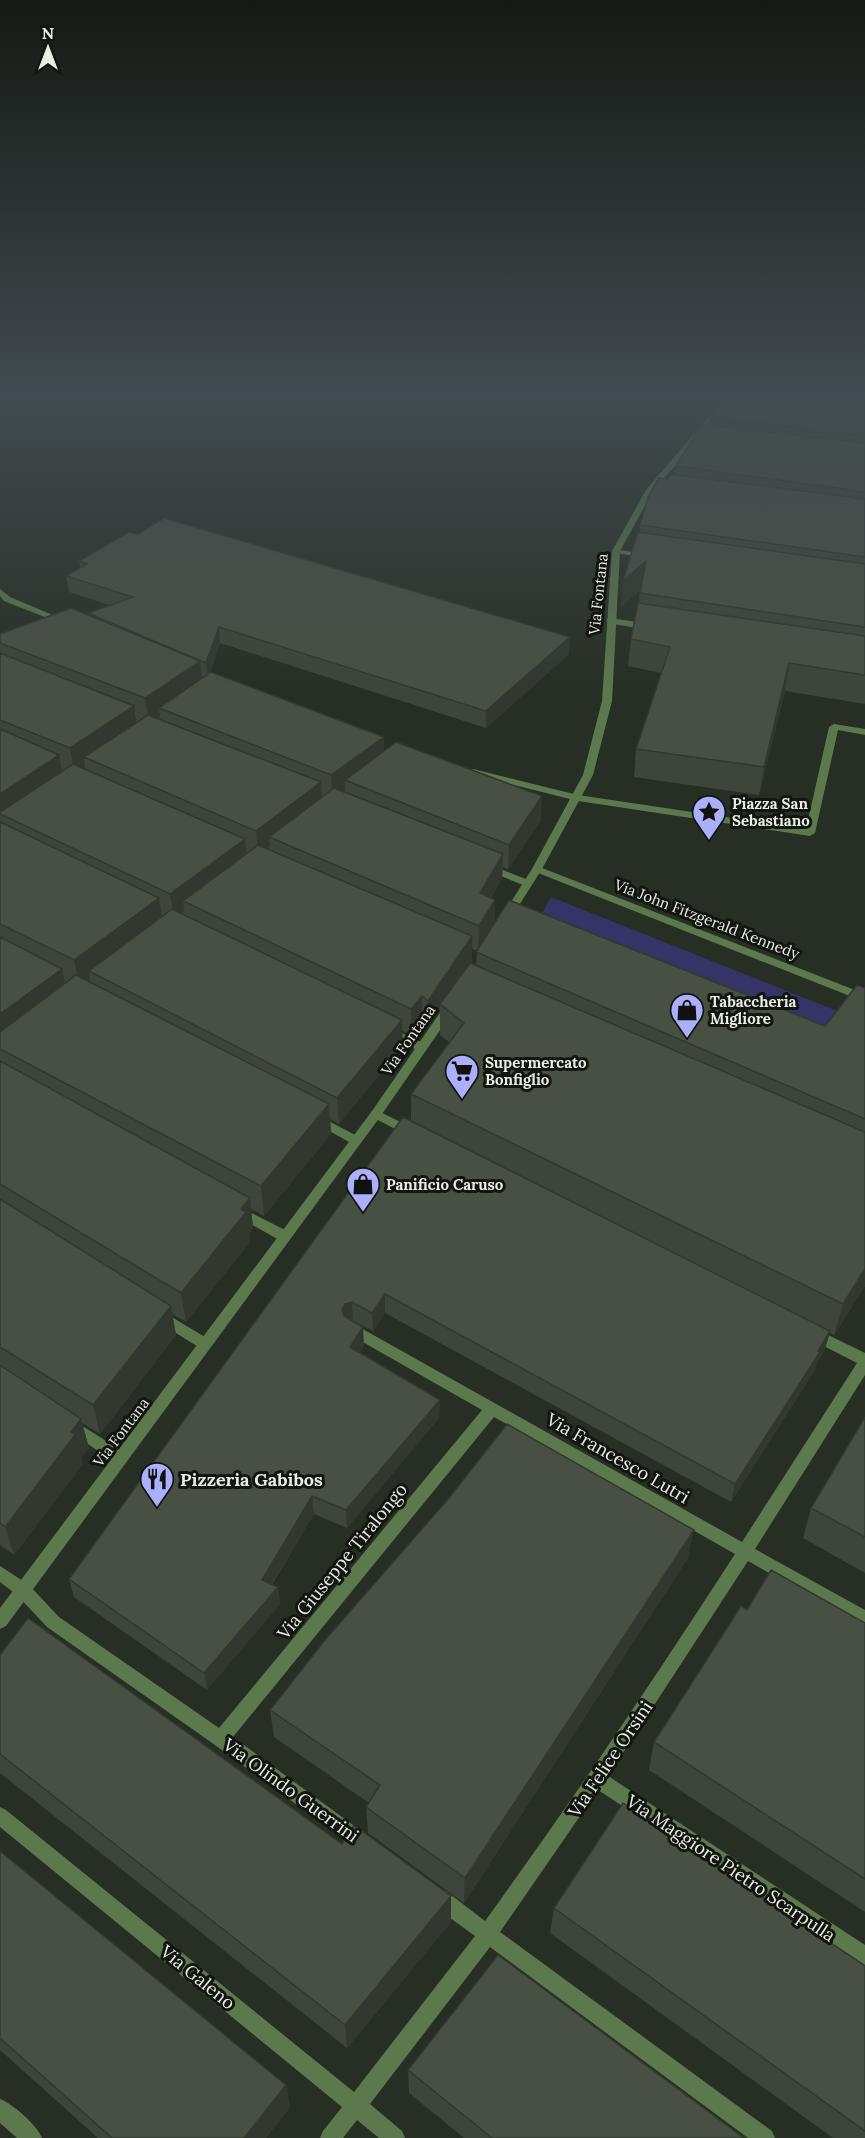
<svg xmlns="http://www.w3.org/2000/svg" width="865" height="2138" font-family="Lora,serif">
  <rect width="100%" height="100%" fill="#272e24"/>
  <path fill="#353466" d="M551,897L850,1016L819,1057L528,938Z"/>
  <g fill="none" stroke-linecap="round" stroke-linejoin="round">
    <path fill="#5c794e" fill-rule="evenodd" d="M613,549L647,554L651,556L647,558L616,553L612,551Z
      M0,589L10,597L67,621L60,623L4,601L0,596Z
      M610,618L650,624L654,627L650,630L607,623V619Z
      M834,724L865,729V735L838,730L815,833L810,836L578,801L470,774L468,772L473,769L578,795L806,829L829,727Z
      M490,865L531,881L532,883L527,886L523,885L486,870L485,868Z
      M537,866L865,994V1002L533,871L532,869Z
      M389,1027L425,1044L427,1047L421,1051L417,1050L385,1034L383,1031L385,1028Z
      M376,1110L415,1129L417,1132L415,1135H407L372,1117L370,1114L372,1111Z
      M317,1115L359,1137L361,1140L359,1143H351L313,1122L311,1119Z
      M240,1207L289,1232L291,1236L289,1240H279L235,1215L233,1212L235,1209Z
      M160,1310L210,1340L212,1344L210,1348L205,1350L200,1348L155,1320L153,1316L155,1312Z
      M352,1323L742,1542L857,1363L810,1339L808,1335L810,1331L815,1329L820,1331L865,1353V1375L755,1549L865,1610V1627L748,1561L608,1776L865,1945V1965L598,1790L500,1932L772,2131L775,2138H748L490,1947L370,2104L402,2131L405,2138H379L357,2120L343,2138H320L323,2131L342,2107L0,1827V1807L6,1810L354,2092L475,1936L432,1905L430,1898L432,1891L439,1889L446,1891L485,1921C572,1801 655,1678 735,1554L494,1417L233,1737L368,1836L371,1842L368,1848L362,1851L356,1848L215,1745L47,1627L17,1595L0,1582V1566L29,1585L59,1617L219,1728L482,1410L347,1333L345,1329L347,1325Z
      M73,1420L125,1453L128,1458L125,1463L120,1464L115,1463L68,1430L66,1426L68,1422Z
      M0,2099C13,2104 37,2125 42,2138H17L0,2123Z"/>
    <path fill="#5c794e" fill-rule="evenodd" d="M729,393H736L652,493L620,551L612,701L593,775L542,869L511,918H503L502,916L532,869L583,775L602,701L612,551L646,490Z
      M450,1003L456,1007L380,1117L6,1626L0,1629V1608L372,1111L446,1004Z"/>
  </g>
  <path fill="#3e453a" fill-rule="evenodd" d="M731,393H865V704L785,691L759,795L634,777L636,749L661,673L628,666L631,639L639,603L640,590L621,607L623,581L640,533V525L668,479L675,474L676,466L708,425L709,417Z
    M79,561L569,654L486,728L220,643L210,673L384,737V751L541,820L508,869L503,867L502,879L491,898L495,900V923L825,1026L865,988V1286L834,1335L830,1333L825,1349L817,1363L815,1370L731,1502L385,1313L373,1331L355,1322L364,1345L360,1352L440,1400L439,1418L347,1528L314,1514L272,1585L278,1587L280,1604L207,1690L74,1597L69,1579L411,1121V1094L449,1042L440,1035V1009L428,1026L422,1021L411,1035L402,1031L403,1045L339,1124L330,1119L331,1134L264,1216L251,1209L253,1228L249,1234L250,1242L186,1322L172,1314L176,1335L100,1434L82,1423L89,1448L81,1458L83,1464L14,1555L0,1545V634L88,615V613L109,605L69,592L66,576L80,568ZM472,949L477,951L476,966L471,963L472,961Z
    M865,1417V1573L803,1538L811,1508Z
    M688,1558L464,1903L368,1833L366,1807L369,1803L274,1737L270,1710Z
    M747,1610L865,1623V1912L649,1770L654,1742Z
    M0,1655L342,1844L451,1922L347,2048L0,1773Z
    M0,1851L286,2085L290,2107L266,2138H98L0,2050Z
    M554,1908L865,1966V2138H833L550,1933Z
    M408,2070L744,2138H464L409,2093Z"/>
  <path fill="#323830" d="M646,561L644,587L621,607L623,581Z
    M219,627L220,643L208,679L206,663Z
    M570,637L569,654L486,728V711Z
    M200,661L203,688L159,708L160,718L149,725L145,698Z
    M789,663L785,691L759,795L764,767Z
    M134,706L138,733L84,757L85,768L75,775L70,748Z
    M384,737V761L345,780V790L333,799L331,775Z
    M59,755L64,783L0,814V794Z
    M321,782L322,807L269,837L270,846L258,855L256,831Z
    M542,796L541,820L508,869L509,845Z
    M245,839L248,864L183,901L184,911L174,919L170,894Z
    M503,854L502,879L479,918L480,893Z
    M159,898L163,927L89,971L90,981L80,989L74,960Z
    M495,900V925L478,951L479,926Z
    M472,936V961L442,1006L440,1004V1009L428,1026V1001Z
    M62,969L68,998L0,1049V1014Z
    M422,996V1021L411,1035V1009Z
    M402,1020L403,1045L339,1124L337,1098Z
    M329,1104L331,1134L264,1216L261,1186Z
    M250,1198L253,1228L249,1234L250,1242L186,1322L181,1293L241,1209Z
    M865,1269V1286L834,1335L843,1304Z
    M385,1294V1313L373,1331L372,1313Z
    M352,1302L353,1321L346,1323L342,1310L345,1304Z
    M171,1306L176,1335L100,1434L93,1405Z
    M363,1327L364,1345L351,1365L350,1347Z
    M830,1331L825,1349L817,1363L815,1370L731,1502L735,1484Z
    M440,1400L439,1418L347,1528L346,1510Z
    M81,1419L89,1448L81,1458L83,1464L14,1555L5,1527L71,1432Z
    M312,1496L314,1514L264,1597L262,1580Z
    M694,1530L688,1558L464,1903L465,1878Z
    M278,1587L280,1604L207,1690L204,1673Z
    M451,1896V1922L347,2048L345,2025Z
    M286,2085L290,2107L266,2138H244Z"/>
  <path fill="#485044" stroke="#323830" stroke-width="1.5" d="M731,393H811L865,400V436L709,417Z
    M702,424L865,443V492L676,466Z
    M671,474L865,499V557L640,525L648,497L659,478L668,479Z
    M164,518L570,637L486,711L219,627L206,663L88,613L133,597L66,576L87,564L79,561L129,532L138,534Z
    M638,532L865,564V627L640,593L646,561L623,581Z
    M638,603L865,636V675L789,663L764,767L636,749L670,647L631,639Z
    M71,608L200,661L145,698L0,643V634Z
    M0,653L134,706L70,748L0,720Z
    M211,672L384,737L331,775L159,708Z
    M148,715L321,782L256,831L84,757Z
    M0,729L59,755L0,794Z
    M396,742L542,796L509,845L345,780Z
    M73,764L245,839L170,894L0,814V812Z
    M334,788L503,854L480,893L495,900L479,926L269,837Z
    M0,822L159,898L74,960L0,924Z
    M258,845L472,936L428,1001L422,996L411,1009L183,901Z
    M509,900L825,1026L857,985L865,988V1119L476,952Z
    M172,909L402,1020L337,1098L89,971Z
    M0,937L62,969L0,1014Z
    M470,963L865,1132V1269L843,1304L411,1094L464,1023L440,1004Z
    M76,975L329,1104L261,1186L0,1049V1032Z
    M0,1061L250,1198L241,1209L246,1212L181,1293L0,1184Z
    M403,1117L830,1331L818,1351L820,1352L735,1484L385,1294L372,1313L352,1302L345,1304L342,1310L344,1316L363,1327L350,1347L440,1400L346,1510L312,1496L262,1580L278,1587L204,1673L69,1579Z
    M0,1199L171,1306L93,1405L0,1347Z
    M0,1365L81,1419L71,1432L75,1435L5,1527L0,1523Z
    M865,1417V1537L811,1508Z
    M507,1424L694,1530L465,1878L366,1807L380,1785L270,1710L325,1640L449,1498Z
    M771,1570L865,1623V1879L654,1742L741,1606L747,1610Z
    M28,1618L342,1844L354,1825L451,1896L345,2025L0,1754V1655Z
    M623,1803L865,1966V2131L554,1908Z
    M0,1851L286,2085L244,2138H112L0,2038Z
    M498,1955L744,2138H492L408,2070Z"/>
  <linearGradient id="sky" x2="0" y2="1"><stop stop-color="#151914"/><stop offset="0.57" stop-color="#414c50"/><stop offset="1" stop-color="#414c50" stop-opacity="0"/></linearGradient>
  <rect width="865" height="693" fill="url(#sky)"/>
  <defs>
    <g id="sight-pin" transform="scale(1.725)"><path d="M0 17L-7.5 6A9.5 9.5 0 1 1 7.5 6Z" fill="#acaffb" stroke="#121510"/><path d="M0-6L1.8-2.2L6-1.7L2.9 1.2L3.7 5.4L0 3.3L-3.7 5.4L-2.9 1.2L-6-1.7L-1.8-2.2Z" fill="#111"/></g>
    <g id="shop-pin" transform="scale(1.725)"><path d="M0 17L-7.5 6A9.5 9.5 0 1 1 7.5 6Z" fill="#acaffb" stroke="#121510"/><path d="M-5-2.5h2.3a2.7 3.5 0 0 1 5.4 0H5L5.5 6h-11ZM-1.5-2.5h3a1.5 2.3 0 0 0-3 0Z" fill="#111"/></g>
    <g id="supermarket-pin" transform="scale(1.725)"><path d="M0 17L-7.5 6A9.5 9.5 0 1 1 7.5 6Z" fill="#acaffb" stroke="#121510"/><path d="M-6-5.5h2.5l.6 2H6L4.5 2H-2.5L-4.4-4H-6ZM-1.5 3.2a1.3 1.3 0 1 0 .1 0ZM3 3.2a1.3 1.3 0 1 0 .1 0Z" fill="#111"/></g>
    <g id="restaurant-pin" transform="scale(1.725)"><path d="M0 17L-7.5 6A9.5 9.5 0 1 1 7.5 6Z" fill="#acaffb" stroke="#121510"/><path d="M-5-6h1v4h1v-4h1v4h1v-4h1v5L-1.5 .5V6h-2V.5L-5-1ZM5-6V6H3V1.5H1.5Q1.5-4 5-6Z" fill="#111"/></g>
  </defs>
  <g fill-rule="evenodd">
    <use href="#sight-pin" x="709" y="812"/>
    <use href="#shop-pin" x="687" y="1010"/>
    <use href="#supermarket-pin" x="462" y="1071"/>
    <use href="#shop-pin" x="363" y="1184"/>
    <use href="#restaurant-pin" x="157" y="1479"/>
  </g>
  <g text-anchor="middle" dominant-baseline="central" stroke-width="6" stroke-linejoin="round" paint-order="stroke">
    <g font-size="15" fill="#e8ede5" stroke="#121510">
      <text transform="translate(598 594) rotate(-84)">Via Fontana</text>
      <text transform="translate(707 919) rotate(21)">Via John Fitzgerald Kennedy</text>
      <text transform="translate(408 1040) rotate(-55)">Via Fontana</text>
      <text transform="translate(121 1432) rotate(-53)">Via Fontana</text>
    </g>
    <g font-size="15" font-weight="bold" fill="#e8ede5" stroke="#121510" text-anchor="start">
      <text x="732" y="803">Piazza San<tspan x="732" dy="17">Sebastiano</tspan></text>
      <text x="710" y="1001">Tabaccheria<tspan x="710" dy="17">Migliore</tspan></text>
      <text x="485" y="1062">Supermercato<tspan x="485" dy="17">Bonfiglio</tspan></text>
      <text x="386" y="1184">Panificio Caruso</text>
    </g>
    <g font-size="18" fill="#e8ede5" stroke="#121510">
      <text transform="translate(618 1458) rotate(30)">Via Francesco Lutri</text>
      <text transform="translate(342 1561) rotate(-51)">Via Giuseppe Tiralongo</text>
      <text transform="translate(610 1759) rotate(-56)">Via Felice Orsini</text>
      <text transform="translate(291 1790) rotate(36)">Via Olindo Guerrini</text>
      <text transform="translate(731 1868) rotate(34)">Via Maggiore Pietro Scarpulla</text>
      <text transform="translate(198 1977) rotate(39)">Via Galeno</text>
    </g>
    <g font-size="18" font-weight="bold" fill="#e8ede5" stroke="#121510" text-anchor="start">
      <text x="180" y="1479">Pizzeria Gabibos</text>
    </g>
  </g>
  <g transform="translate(48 48)" stroke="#121510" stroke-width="4.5" paint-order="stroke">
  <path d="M0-4.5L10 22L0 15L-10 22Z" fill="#e8ede5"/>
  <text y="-9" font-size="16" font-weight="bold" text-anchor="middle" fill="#e8ede5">N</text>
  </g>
</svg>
